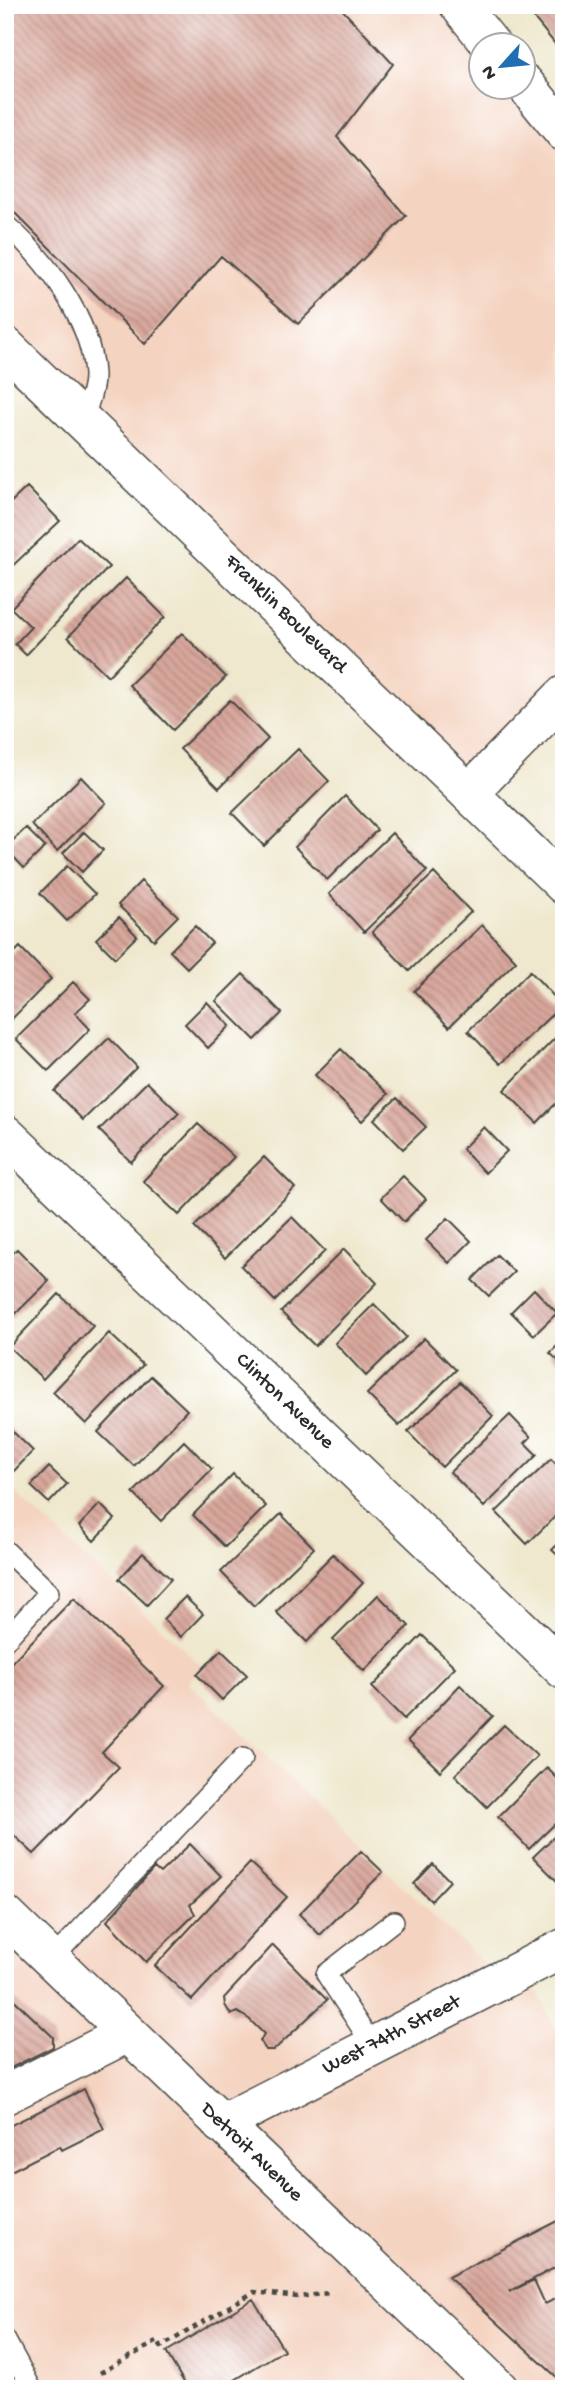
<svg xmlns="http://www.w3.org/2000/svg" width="569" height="2394" font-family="'Gochi Hand',sans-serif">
  <defs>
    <pattern id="building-back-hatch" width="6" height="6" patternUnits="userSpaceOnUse" patternTransform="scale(1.75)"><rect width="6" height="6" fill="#d9a79c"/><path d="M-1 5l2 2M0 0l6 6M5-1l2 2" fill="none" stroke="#b0887f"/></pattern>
  </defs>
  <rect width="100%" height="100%" fill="#fff"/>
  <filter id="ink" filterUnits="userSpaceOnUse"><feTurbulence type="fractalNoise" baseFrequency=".0143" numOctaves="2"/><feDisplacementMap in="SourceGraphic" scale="14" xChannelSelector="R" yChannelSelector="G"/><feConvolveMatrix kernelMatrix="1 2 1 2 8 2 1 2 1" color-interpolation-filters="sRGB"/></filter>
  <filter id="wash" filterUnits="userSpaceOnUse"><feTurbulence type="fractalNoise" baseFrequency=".00686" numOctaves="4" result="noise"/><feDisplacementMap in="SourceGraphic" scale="28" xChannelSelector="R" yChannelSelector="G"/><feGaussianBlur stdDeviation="1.57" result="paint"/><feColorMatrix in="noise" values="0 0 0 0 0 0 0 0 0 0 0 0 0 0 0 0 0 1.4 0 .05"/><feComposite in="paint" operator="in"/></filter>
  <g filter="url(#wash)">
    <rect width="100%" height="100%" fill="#efe8ce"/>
    <path fill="#f4d3c0" d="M5,5H459L482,46V88H524L564,132V695L469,793L5,346Z
      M5,1483L203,1667L188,1682L501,1980L526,1968L564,2044V2389H6Z"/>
    <g id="blocks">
      <path fill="url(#building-back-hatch)" d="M5,5H338L393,64L337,137L406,216L298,324L221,256L145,344L5,203Z
        M548,5H564V47L560,50L533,17Z
        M27,487L60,521L5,573V508Z
        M78,538L109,567L26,655L15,644L31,627L11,608Z
        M126,578L165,617L108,676L68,637Z
        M182,633L226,677L173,730L129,685Z
        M230,700L268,739L219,788L180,749Z
        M298,749L329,781L264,846L232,813Z
        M81,777L106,803L57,851L32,825Z
        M345,796L377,830L327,880L295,847Z
        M26,828L45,847L24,868L5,848Z
        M84,832L103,850L82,872L63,853Z
        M392,833L427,871L364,932L329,894Z
        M67,866L95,894L67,921L40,893Z
        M434,873L471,912L409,971L372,932Z
        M141,881L178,916L154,940L118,905Z
        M119,917L137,936L115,958L96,939Z
        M482,925L516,961L449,1027L414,991Z
        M195,926L212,943L187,968L170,951Z
        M20,947L51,979L5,1026V962Z
        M530,971L562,1005L500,1064L468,1031Z
        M243,974L282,1013L255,1040L216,1001Z
        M73,982L90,999L75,1013L90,1029L48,1071L16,1039Z
        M207,1002L230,1026L208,1048L185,1024Z
        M564,1029V1095L537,1123L504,1090Z
        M109,1038L137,1067L83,1120L54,1091Z
        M341,1049L388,1094L362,1121L315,1075Z
        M147,1082L179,1113L131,1162L99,1130Z
        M397,1098L426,1127L403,1149L374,1119Z
        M198,1124L234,1157L179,1215L143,1181Z
        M484,1127L507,1151L485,1173L462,1149Z
        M264,1157L295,1188L225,1258L194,1227Z
        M403,1176L426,1199L404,1222L381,1198Z
        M292,1217L325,1251L275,1301L241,1266Z
        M448,1218L471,1241L449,1263L426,1240Z
        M17,1249L49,1281L5,1324V1260Z
        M344,1249L377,1283L315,1346L281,1312Z
        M497,1255L514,1272L489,1296L472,1280Z
        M534,1289L557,1313L534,1335L511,1312Z
        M59,1294L93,1326L43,1379L9,1347Z
        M374,1304L406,1337L366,1376L335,1343Z
        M109,1333L143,1365L86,1424L53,1392Z
        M424,1338L456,1370L399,1426L367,1394Z
        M564,1339V1366L550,1353Z
        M151,1376L187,1410L134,1466L98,1432Z
        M460,1382L493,1416L442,1467L408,1432Z
        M510,1415L531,1437L525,1443L537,1455L484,1507L450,1472Z
        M7,1426L33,1451L11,1474L5,1468Z
        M184,1441L212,1469L161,1521L133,1493Z
        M551,1459L564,1472V1508L527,1544L496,1512Z
        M49,1467L67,1484L49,1503L31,1486Z
        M233,1474L266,1506L225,1547L193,1515Z
        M100,1504L115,1519L94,1541L79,1526Z
        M281,1514L314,1548L254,1606L221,1572Z
        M564,1538V1561L552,1550Z
        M143,1553L171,1579L147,1605L119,1579Z
        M333,1554L363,1583L307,1642L276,1612Z
        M378,1595L409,1626L364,1671L333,1640Z
        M185,1597L203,1614L181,1637L163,1619Z
        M74,1598L164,1686L102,1752L119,1767L34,1854L5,1827V1669Z
        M422,1635L455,1667L404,1719L372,1687Z
        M221,1650L247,1675L222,1700L197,1675Z
        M460,1685L493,1716L440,1771L408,1740Z
        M504,1725L537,1756L487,1807L455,1775Z
        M547,1768L564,1785V1815L529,1849L498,1817Z
        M564,1827V1888L533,1857Z
        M190,1844L221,1876L190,1905L195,1914L146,1962L107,1921L154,1868L160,1873Z
        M361,1851L383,1872L320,1935L299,1914Z
        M250,1863L287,1897L192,2000L155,1966Z
        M433,1864L450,1881L431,1901L414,1884Z
        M273,1945L327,2000L274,2050H266L260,2041L264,2034L249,2019L237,2012L231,2015L225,2005L224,1998Z
        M5,1991L53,2037V2047L5,2071Z
        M84,2089L104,2129L62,2150L60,2146L5,2174V2128Z
        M564,2218V2263L509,2292L534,2280L545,2304L564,2295V2378L560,2380L448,2277Z
        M253,2299L284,2350L220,2389H188L166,2352Z"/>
    </g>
  </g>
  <g filter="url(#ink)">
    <use href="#blocks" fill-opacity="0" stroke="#484743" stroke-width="2"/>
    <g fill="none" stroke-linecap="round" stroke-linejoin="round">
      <g stroke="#484743" stroke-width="22">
        <path id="lane" d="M5,224C46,259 91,319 94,374C95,389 87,407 83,421
          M5,1550L49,1592L5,1641
          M51,1960L243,1758
          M373,2046L326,1974L394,1921
          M5,2339L32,2389"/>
      </g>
      <g stroke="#484743" stroke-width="41">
        <path id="street" d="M459,5L492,46
          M524,83L564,132
          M469,793L564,695
          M5,1134L564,1670
          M5,2095L126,2034
          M221,2124L564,1948"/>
      </g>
      <g stroke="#484743" stroke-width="41">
        <path id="secondary" d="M5,346L564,885"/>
      </g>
      <g stroke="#484743" stroke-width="41">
        <path id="primary" d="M5,1915L499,2389"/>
      </g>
      <path stroke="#484743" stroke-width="4.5" stroke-dasharray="5 5" stroke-linecap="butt" d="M100,2373L158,2341L161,2347L254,2292L298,2297L329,2293"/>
      <use href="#lane" stroke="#fff" stroke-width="19"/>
      <use href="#street" stroke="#fff" stroke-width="38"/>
      <use href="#secondary" stroke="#fff" stroke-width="38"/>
      <use href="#primary" stroke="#fff" stroke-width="38"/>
    </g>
  </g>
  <g text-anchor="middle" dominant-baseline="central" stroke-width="7" stroke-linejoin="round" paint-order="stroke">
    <g font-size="21" fill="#2b2b2b" stroke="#fff">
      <text transform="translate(285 615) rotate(44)">Franklin Boulevard</text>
      <text transform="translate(284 1402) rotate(44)">Clinton Avenue</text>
      <text transform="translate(392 2036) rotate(-27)">West 74th Street</text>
      <text transform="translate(251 2153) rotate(44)">Detroit Avenue</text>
    </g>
  </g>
  <rect width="569" height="2394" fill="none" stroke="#fff" stroke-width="28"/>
  <g transform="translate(502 66) rotate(243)"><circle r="33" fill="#ffffff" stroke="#aaaaaa" stroke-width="2"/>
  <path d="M0-5L12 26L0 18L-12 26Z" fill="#1f6fb2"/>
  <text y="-10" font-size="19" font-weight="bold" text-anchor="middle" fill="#2b2b2b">N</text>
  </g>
</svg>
